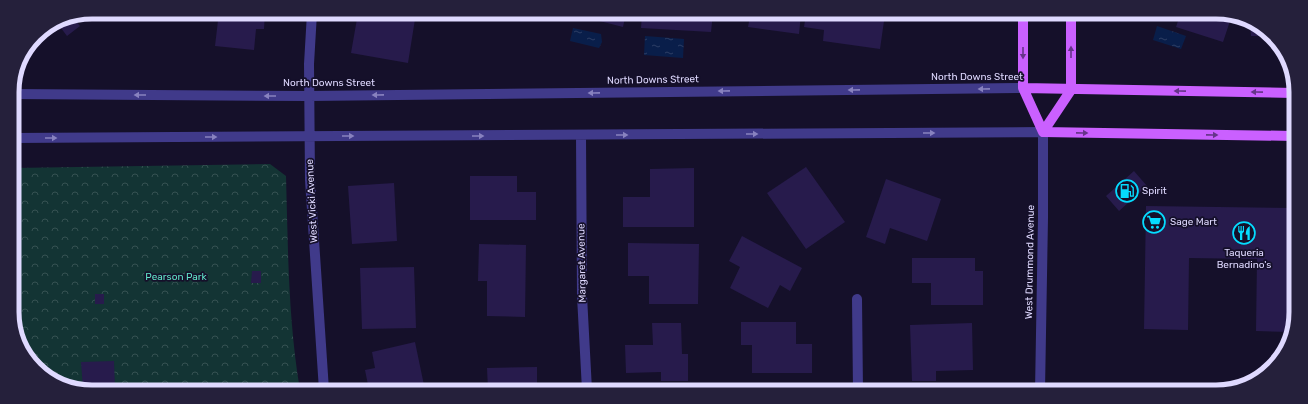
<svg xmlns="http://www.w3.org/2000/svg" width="1308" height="404" font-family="Rubik,sans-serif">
  <defs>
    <pattern id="park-crowns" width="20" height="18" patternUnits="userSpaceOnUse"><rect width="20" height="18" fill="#133434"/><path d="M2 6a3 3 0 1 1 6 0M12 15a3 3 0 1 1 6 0" fill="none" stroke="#355152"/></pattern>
    <pattern id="water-ripples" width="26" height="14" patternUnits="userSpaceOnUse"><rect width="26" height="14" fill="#091e4a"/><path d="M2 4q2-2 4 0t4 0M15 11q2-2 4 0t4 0" fill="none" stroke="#2c3e65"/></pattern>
  </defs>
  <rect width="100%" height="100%" fill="#15102a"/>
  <path fill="url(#park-crowns)" d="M270,164L286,176C288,247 288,319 300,390L72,389L32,365L14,327L13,168Z"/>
  <path fill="url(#water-ripples)" d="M1157,26L1186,36L1181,49L1153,40Z
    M573,28L601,34L602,42L599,48L570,41Z
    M645,36L684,39L683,58L644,55Z"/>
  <path fill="#271b4c" d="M219,12H265L264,29H256L254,50L215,46Z
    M358,13H416L408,63L351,53Z
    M568,13H626L623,27Z
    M642,13H713L711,32L641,28Z
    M736,14H801L799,34L748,27L750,16Z
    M806,14H885L880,49L823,41L824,30L804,27Z
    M1180,15H1232L1223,42L1176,27Z
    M72,16L80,26L67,36L58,24L33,43L31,42L36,35L62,18Z
    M1250,23L1273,36H1251Z
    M806,167L845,222L806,249L767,193Z
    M694,168V227H623V197H650V169Z
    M1134,171L1147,186L1119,211L1106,196Z
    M470,176H517V192H536V220H470Z
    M886,179L941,199L927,241L890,228L885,244L866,237Z
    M394,183L397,241L352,244L348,186Z
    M1146,206L1294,208L1293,332L1256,331L1257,259L1189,258L1188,330L1144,329Z
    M742,236L802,268L790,291L780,285L768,308L730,288L740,267L729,261Z
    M628,243L699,244L698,304H649V276H628Z
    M479,244L526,245L525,317L487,316V281H478Z
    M912,258H975V271H983V305H931V283H912Z
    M414,267L416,328L362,329L360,268Z
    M252,271H261V283H251Z
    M95,294H104V304H95Z
    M741,322H796V344H812V373H752V345H741Z
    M652,323H681L682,354H688V381H661V372L626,373L625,345H653Z
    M972,323L973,370L936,371V381H912L910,325Z
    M415,342L425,390H369L365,370L375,368L372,352Z
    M114,361L115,389H83L81,362Z
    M537,367V390H488L487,368Z"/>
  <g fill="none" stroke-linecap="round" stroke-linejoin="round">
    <path stroke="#403a8a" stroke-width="10" d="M312,13L309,64L310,180L324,390
      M12,94L309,96L1023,88
      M581,136L582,296L587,390
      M12,138L1043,132V218L1040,391
      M857,299L858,391"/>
    <path stroke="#ca60ff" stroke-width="10" d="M1023,14V88L1043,132
      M1023,88L1294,93
      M1043,132L1294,136
      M1043,132L1071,90V14"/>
  </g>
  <defs><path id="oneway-solid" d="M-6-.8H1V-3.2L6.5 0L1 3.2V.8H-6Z"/></defs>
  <g fill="#66348a">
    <use href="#oneway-solid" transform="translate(1071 52) rotate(-90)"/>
    <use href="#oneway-solid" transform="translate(1023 53) rotate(90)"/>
    <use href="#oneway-solid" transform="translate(1180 91) rotate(-179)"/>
    <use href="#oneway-solid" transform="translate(1257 92) rotate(-179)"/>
    <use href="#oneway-solid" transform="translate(1082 133) rotate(1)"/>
    <use href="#oneway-solid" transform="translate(1212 135) rotate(1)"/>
  </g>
  <g fill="#8882bf">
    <use href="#oneway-solid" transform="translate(984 89) rotate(179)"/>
    <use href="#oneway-solid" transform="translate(854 90) rotate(179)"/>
    <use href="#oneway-solid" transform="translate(724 91) rotate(179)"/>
    <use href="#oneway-solid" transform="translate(594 93) rotate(179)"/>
    <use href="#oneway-solid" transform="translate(140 95) rotate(-180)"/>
    <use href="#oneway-solid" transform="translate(378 95) rotate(179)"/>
    <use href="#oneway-solid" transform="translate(270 96) rotate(-180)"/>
    <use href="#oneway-solid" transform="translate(929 133)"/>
    <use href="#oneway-solid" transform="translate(752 134)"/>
    <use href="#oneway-solid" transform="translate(622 135)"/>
    <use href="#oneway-solid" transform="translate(348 136)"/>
    <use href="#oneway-solid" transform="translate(478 136)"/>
    <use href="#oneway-solid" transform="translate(211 137)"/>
    <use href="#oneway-solid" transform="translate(51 138)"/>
  </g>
  <defs>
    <g id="fuel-ring" transform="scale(1.15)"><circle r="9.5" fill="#15102a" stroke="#05dcff" stroke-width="1.5"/><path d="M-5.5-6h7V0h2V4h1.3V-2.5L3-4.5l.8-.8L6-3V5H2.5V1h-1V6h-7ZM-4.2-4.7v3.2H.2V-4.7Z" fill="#05dcff"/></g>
    <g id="supermarket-ring" transform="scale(1.15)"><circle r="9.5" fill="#15102a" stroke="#05dcff" stroke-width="1.5"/><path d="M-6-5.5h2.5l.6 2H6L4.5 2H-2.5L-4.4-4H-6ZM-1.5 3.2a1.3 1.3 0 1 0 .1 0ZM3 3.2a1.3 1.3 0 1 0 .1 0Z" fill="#05dcff"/></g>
    <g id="restaurant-ring" transform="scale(1.15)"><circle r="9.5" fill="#15102a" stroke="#05dcff" stroke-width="1.5"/><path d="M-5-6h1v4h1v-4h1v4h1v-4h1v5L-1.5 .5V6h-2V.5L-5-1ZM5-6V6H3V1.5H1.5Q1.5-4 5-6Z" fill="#05dcff"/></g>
  </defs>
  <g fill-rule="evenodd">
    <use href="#fuel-ring" x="1127" y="191"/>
    <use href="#supermarket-ring" x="1154" y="222"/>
    <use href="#restaurant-ring" x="1244" y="233"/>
  </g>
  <g text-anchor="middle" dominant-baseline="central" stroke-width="3.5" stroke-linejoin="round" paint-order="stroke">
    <g font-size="10" fill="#dfd9ff" stroke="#15102a">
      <text x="977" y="77">North Downs Street</text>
      <text transform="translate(653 80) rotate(-1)">North Downs Street</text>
      <text x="329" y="83">North Downs Street</text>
      <text transform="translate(312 201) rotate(-93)">West Vicki Avenue</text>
      <text transform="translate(1030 262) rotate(-89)">West Drummond Avenue</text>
      <text transform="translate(582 263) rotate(-91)">Margaret Avenue</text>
    </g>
    <g font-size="10" fill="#dfd9ff" stroke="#15102a" text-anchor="start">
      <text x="1142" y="191">Spirit</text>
      <text x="1170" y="222">Sage Mart</text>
      <text x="1244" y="253" text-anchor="middle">Taqueria<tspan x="1244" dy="12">Bernadino's</tspan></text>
    </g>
    <g font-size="10" fill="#61e3c8" stroke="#15102a">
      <text x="176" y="277">Pearson Park</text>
    </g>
  </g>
  <path d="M0 0H1308V404H0ZM92 19H1216A73 73 0 0 1 1289 92V312A73 73 0 0 1 1216 385H92A73 73 0 0 1 19 312V92A73 73 0 0 1 92 19Z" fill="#25203b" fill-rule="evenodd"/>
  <path fill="none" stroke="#dfd9ff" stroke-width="5" d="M92 19H1216A73 73 0 0 1 1289 92V312A73 73 0 0 1 1216 385H92A73 73 0 0 1 19 312V92A73 73 0 0 1 92 19Z"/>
</svg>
